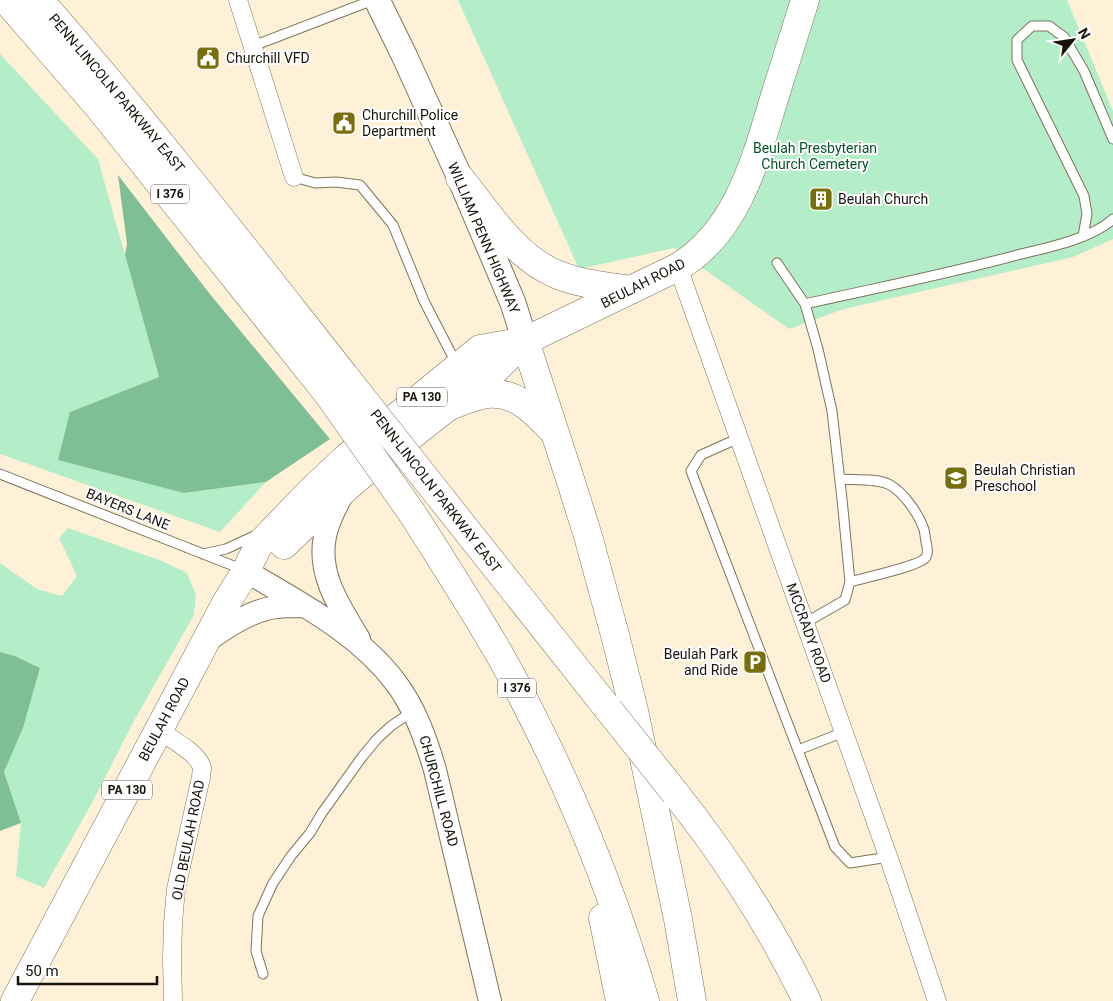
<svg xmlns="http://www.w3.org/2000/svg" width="1113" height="1001" font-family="Roboto,sans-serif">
  <rect width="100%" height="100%" fill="#fef1d8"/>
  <path fill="#b4eec8" d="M458,0H1067L1113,111V239L1073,257L844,309L789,329L674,248L579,269Z
    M0,54L98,159L159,377L70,412L184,493L266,482L220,532L0,454Z
    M68,528L162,561L187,573L196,595L194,615L134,721L92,803L44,888L16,876L21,823L4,772L23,728L40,668L15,656L0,652V563L37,589L62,596L77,576L59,538Z"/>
  <path fill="#7fbf96" d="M118,175L209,293L330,439L266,482L184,493L58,460L70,412L159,377L125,255L127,244Z
    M0,652L15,656L40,668L23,728L4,772L21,823L0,831Z"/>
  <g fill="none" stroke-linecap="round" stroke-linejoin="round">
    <g stroke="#7e735c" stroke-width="11">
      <path id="service" d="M253,46L373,0
        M294,177L315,183L336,182L360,185L393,225L424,301L457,365
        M1083,236L1087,214L1084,196L1017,60V40L1032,26H1049L1064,37L1084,71L1113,139
        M777,263L805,304L818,349L832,411L842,499L850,582L845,600L805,623
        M805,304C876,288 947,274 1017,255C1046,248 1091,239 1113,219
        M739,438L701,455L691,471L835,847L850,863L889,857
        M0,474L244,570
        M840,479C854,480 878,478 890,485C903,492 918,513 923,527C925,531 925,537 926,542C927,547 929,552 926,557C921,566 863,578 850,582
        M203,554L226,549L254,536
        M798,750L844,732
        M263,974L256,951L258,916L273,883L291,856L310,833L322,813L362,757L377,739L391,726L413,711"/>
    </g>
    <g stroke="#7e735c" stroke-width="19">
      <path id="minor" d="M238,0L294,177
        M678,267L894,873L937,1001
        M158,730C171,739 199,753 202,768C202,771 201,774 201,777L176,889L173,923L172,960L173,1001"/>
    </g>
    <g stroke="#7e735c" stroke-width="24">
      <path id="tertiary" d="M343,493C336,507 328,520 325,536C317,575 340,607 359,639
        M246,571C299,603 358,632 396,683C415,708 426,739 435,770L490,1001
        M205,642C227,627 249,611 276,607C285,606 294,606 303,606"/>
    </g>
    <g stroke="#7e735c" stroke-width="27">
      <path id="secondary" d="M377,0L404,55L460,178L513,303L525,341"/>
    </g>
    <g stroke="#7e735c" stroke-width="29">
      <path id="primary" d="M460,178C487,212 515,257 556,274C579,284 606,286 631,290
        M284,545L315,515L361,475L496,369L525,341
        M15,1001L226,603L246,571L258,546L310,492L346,458L480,349L525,341L678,267C736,233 755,162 773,102C784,68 794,34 805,0"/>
    </g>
    <g stroke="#7e735c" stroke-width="29">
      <path id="motorway" d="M6,0L97,105L328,394
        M39,0C147,122 246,251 347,379
        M525,341L572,485L588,536L615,635L633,706L678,919L692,1001
        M447,407C460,402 474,396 487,394C516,391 535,412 552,430
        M437,493L609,710
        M412,513C442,560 472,607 500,655C561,765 610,881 645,1001
        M675,793C726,857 771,927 807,1001
        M603,918L620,1001"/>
    </g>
    <use href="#service" stroke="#fff" stroke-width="9"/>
    <use href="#minor" stroke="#fff" stroke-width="18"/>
    <use href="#tertiary" stroke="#fff" stroke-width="22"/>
    <use href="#secondary" stroke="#fff" stroke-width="25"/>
    <use href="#primary" stroke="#fff" stroke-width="28"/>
    <use href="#motorway" stroke="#fff" stroke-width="28"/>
    <g stroke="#7e735c" stroke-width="29" stroke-linecap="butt">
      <path id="motorway-bridge" d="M347,379L437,493
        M328,394L412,513
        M609,710L675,793"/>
    </g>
    <use href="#motorway-bridge" stroke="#fff" stroke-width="28"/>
  </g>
  <defs>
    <g id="civic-square" transform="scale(1.25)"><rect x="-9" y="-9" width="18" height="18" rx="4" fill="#776f0d" stroke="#fff"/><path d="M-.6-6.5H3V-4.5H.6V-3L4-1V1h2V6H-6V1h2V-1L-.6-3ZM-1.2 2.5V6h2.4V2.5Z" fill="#fff"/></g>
    <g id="building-square" transform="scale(1.25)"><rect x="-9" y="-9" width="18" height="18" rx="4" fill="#776f0d" stroke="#fff"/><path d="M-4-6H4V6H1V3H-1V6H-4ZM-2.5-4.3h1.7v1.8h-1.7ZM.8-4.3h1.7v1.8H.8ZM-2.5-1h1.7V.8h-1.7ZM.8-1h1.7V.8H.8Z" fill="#fff"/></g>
    <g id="school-square" transform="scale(1.25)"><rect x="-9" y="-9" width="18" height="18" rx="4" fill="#776f0d" stroke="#fff"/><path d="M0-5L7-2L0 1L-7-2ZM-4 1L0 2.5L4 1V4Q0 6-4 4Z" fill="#fff"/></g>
    <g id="parking-square" transform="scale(1.25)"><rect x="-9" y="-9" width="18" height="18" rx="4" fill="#776f0d" stroke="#fff"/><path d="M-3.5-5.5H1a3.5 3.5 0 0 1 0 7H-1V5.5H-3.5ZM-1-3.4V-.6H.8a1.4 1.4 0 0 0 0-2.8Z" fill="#fff"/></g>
  </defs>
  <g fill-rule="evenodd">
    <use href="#civic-square" x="208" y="58"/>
    <use href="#civic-square" x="344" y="123"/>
    <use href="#building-square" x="821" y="199"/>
    <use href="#school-square" x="956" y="478"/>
    <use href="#parking-square" x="755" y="662"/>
  </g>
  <g text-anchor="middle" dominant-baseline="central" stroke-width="4" stroke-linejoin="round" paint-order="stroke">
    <g fill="#fff" stroke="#5d5a54" stroke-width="1">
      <rect x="151" y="184.5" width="38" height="19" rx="4"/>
      <rect x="397" y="387.5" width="50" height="19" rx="4"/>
      <rect x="498" y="678.5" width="38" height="19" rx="4"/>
      <rect x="102" y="780.5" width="50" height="19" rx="4"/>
    </g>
    <g font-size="12" font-weight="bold" fill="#18140b">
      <text x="170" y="194">I 376</text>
      <text x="422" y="397">PA 130</text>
      <text x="517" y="688">I 376</text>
      <text x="127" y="790">PA 130</text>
    </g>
    <g font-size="14" fill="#18140b" stroke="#fff" text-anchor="start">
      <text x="226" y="58">Churchill VFD</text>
      <text x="362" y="115">Churchill Police<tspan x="362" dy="16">Department</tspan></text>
      <text x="838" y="199">Beulah Church</text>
      <text x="974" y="470">Beulah Christian<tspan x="974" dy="16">Preschool</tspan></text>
      <text x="738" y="654" text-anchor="end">Beulah Park<tspan x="738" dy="16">and Ride</tspan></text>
    </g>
    <g font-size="14" fill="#18140b" stroke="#fff">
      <text transform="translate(117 93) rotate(50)">PENN-LINCOLN PARKWAY EAST</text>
      <text transform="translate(484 238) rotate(67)">WILLIAM PENN HIGHWAY</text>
      <text transform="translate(643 283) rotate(-27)">BEULAH ROAD</text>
      <text transform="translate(436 491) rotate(52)">PENN-LINCOLN PARKWAY EAST</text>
      <text transform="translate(128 509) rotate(22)">BAYERS LANE</text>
      <text transform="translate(809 633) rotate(70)">MCCRADY ROAD</text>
      <text transform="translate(164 719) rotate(-62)">BEULAH ROAD</text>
      <text transform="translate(439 791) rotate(75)">CHURCHILL ROAD</text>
      <text transform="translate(188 840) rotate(-79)">OLD BEULAH ROAD</text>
    </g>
    <g font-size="14" fill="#03542f" stroke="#fff">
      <text x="815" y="148">Beulah Presbyterian<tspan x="815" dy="16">Church Cemetery</tspan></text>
    </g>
  </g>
  <g transform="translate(1073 40) rotate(60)" stroke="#ffffff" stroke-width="4" paint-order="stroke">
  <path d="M0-4L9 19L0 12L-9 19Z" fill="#18140b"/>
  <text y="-8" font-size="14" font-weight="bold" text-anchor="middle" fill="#18140b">N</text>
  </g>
  <path d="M18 976v8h139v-8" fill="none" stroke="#18140b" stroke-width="2.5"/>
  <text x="25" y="976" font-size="15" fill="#18140b" stroke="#ffffff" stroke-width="4" paint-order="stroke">50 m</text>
</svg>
